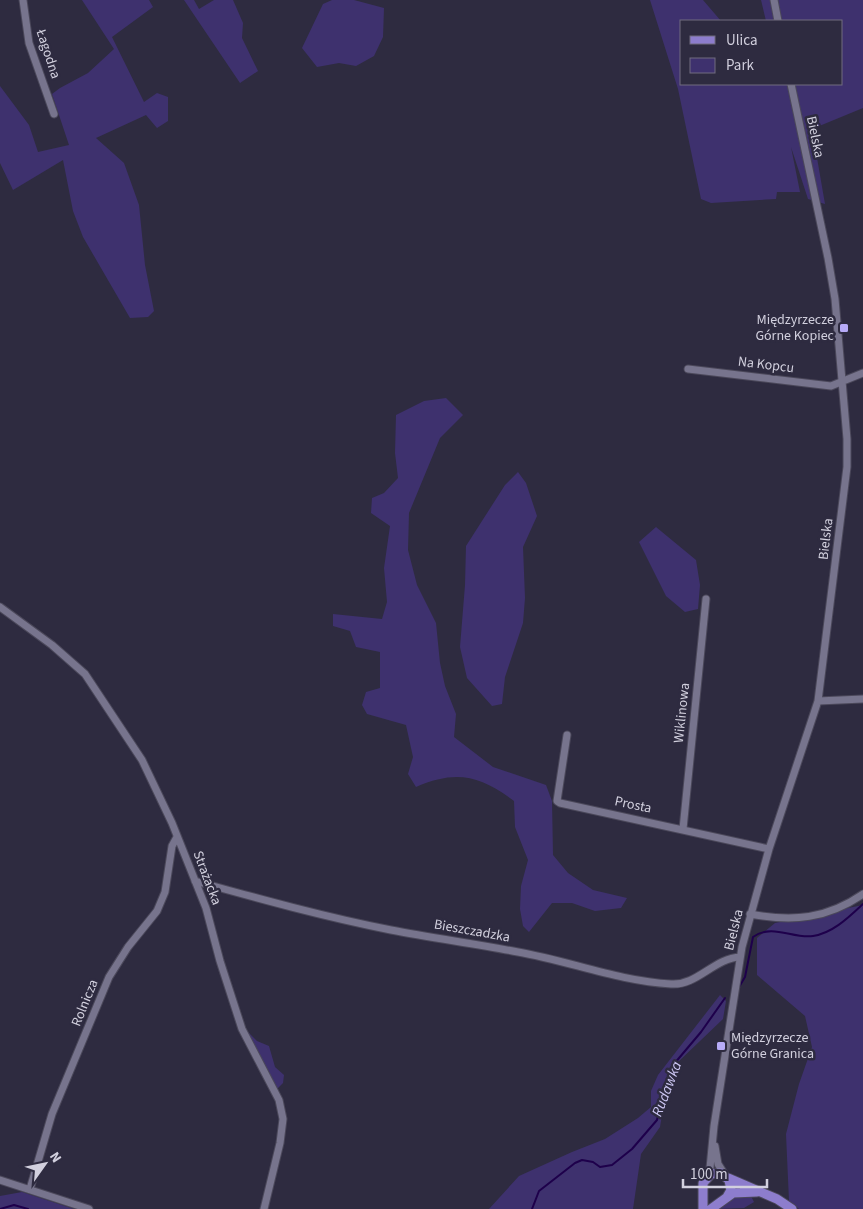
<svg xmlns="http://www.w3.org/2000/svg" width="863" height="1209" font-family="'Source Sans 3',sans-serif">
  <rect width="100%" height="100%" fill="#2e2b40"/>
  <path fill="#3e316e" d="M82,0H149L153,7L112,37L144,102L157,93L168,97V121L157,128L146,115L96,138L124,163L139,205L145,265L154,311L148,317L130,318L83,237L73,211L63,160L13,190L0,163V86L29,125L38,152L69,145L52,94L60,88L88,73L114,49Z
    M184,0H194L199,9L214,0H233L243,23L242,38L258,71L240,83Z
    M332,0H354L384,8L383,37L374,56L356,66L339,63L317,67L302,48L323,4Z
    M650,0H703L721,21H682V84H842V21H766L761,0H863V108L812,129L825,204L808,199L791,147L800,192H777L776,199L711,203L701,199L678,89Z
    M446,398L463,415L440,438L409,513L408,550L417,585L436,623L440,663L445,686L456,714L454,737L493,767L546,785L552,801L553,855L568,873L593,890L627,898L621,908L595,911L572,903H552L529,932L523,926L520,909L521,886L528,860L515,827L514,801C479,775 456,770 416,787L408,774L413,757L406,725L367,714L362,705L366,692L380,688V652L356,647L350,631L333,626V614L382,619L387,602L384,568L390,526L371,513L372,498L384,493L398,478L395,453L396,415L424,401Z
    M518,472L526,483L537,516L523,547L525,598L523,623L505,677L502,704L492,706L467,678L460,647L465,585L466,546L505,485Z
    M656,527L696,560L700,585L698,609L685,612L666,596L639,542Z
    M863,905V1209H799L789,1201L786,1134L799,1084L812,1047L805,1016L757,975V938L775,923Z
    M720,995L726,1001L723,1019L677,1063L666,1091L660,1127L641,1154L633,1209H489L519,1176L572,1152L605,1139L638,1118L651,1107V1091L658,1075Z
    M244,1028L257,1041L269,1046L275,1067L284,1075L283,1083L277,1089Z
    M22,1192L74,1209H0V1196Z
    M751,1196L754,1202L744,1208L715,1209L734,1197Z"/>
  <g fill="none" stroke-linecap="round" stroke-linejoin="round">
    <path stroke="#1e004b" stroke-width="2" d="M739,987L745,977L753,937C773,923 792,939 813,936C833,933 849,917 863,904
      M0,1209L14,1205L28,1209
      M532,1209L539,1191L575,1163L582,1160L593,1162L600,1167L612,1165L632,1149L657,1120L664,1090L674,1064L701,1032L725,998"/>
    <g stroke="#4b485a" stroke-width="9">
      <path id="minor" d="M23,0L29,43L54,114
        M774,0L778,21
        M688,369L831,386L863,373
        M0,607L52,645L85,674L142,760L172,823L206,908L220,961L242,1029L279,1100L283,1119L280,1143L264,1209
        M818,701L863,699
        M567,735L557,801L560,803L769,849
        M683,829L706,599
        M195,881C260,899 325,917 391,930C433,938 476,944 518,952C569,961 619,981 671,984C697,986 714,958 740,957
        M750,914C793,922 827,919 863,894
        M715,1146L718,1164L725,1175
        M707,1176L710,1168L714,1126L742,947L769,849L818,701L847,467V439L835,299L828,258L791,84
        M0,1180L89,1209
        M30,1189L52,1114L109,977L128,947L157,911L165,892L172,846L177,837"/>
    </g>
    <g stroke="#4b485a" stroke-width="11">
      <path id="major" d="M728,1178L777,1199L792,1209
        M703,1209V1183L711,1174L721,1173L729,1180L731,1190L727,1197
        M711,1209L733,1193L757,1192"/>
    </g>
    <use href="#minor" stroke="#77748d" stroke-width="7"/>
    <use href="#major" stroke="#8d7dcd" stroke-width="9"/>
  </g>
  <g fill="#b7abf8" stroke="#2e2b40" stroke-width="2">
    <rect x="839" y="323" width="10" height="10" rx="2.5"/>
    <rect x="716" y="1041" width="10" height="10" rx="2.5"/>
  </g>
  <g text-anchor="middle" dominant-baseline="central" stroke-width="5" stroke-linejoin="round" paint-order="stroke">
    <g font-size="14" fill="#d2d0de" stroke="#2e2b40">
      <text transform="translate(48 54) rotate(72)">Łagodna</text>
      <text transform="translate(815 137) rotate(78)">Bielska</text>
      <text transform="translate(766 365) rotate(7)">Na Kopcu</text>
      <text transform="translate(826 539) rotate(-83)">Bielska</text>
      <text transform="translate(682 713) rotate(-84)">Wiklinowa</text>
      <text transform="translate(633 805) rotate(12)">Prosta</text>
      <text transform="translate(207 878) rotate(69)">Strażacka</text>
      <text transform="translate(734 930) rotate(-76)">Bielska</text>
      <text transform="translate(472 931) rotate(10)">Bieszczadzka</text>
      <text transform="translate(85 1003) rotate(-68)">Rolnicza</text>
    </g>
    <g font-size="14" fill="#d2d0de" stroke="#2e2b40" text-anchor="end">
      <text x="834" y="320">Międzyrzecze<tspan x="834" dy="16">Górne Kopiec</tspan></text>
      <text x="731" y="1038" text-anchor="start">Międzyrzecze<tspan x="731" dy="16">Górne Granica</tspan></text>
    </g>
    <g font-size="15" font-style="italic" fill="#cdc7f3" stroke="#2e2b40">
      <text transform="translate(667 1089) rotate(-69)">Rudawka</text>
    </g>
  </g>
  <rect x="680" y="20" width="162" height="65" fill="#2e2b40" stroke="#706d7f"/>
  <rect x="690" y="36" width="25" height="8" fill="#8d7dcd" stroke="#706d7f"/>
  <text x="726" y="45" font-size="15" fill="#d2d0de">Ulica</text>
  <rect x="690" y="58" width="25" height="15" fill="#3e316e" stroke="#706d7f"/>
  <text x="726" y="70" font-size="15" fill="#d2d0de">Park</text>
  <g transform="translate(45 1164) rotate(57)" stroke="#2e2b40" stroke-width="4" paint-order="stroke">
  <path d="M0-4L9 19L0 12L-9 19Z" fill="#d2d0de"/>
  <text y="-8" font-size="14" font-weight="bold" text-anchor="middle" fill="#d2d0de">N</text>
  </g>
  <path d="M683 1179v8h84v-8" fill="none" stroke="#d2d0de" stroke-width="2.5"/>
  <text x="690" y="1179" font-size="15" fill="#d2d0de" stroke="#2e2b40" stroke-width="4" paint-order="stroke">100 m</text>
</svg>
